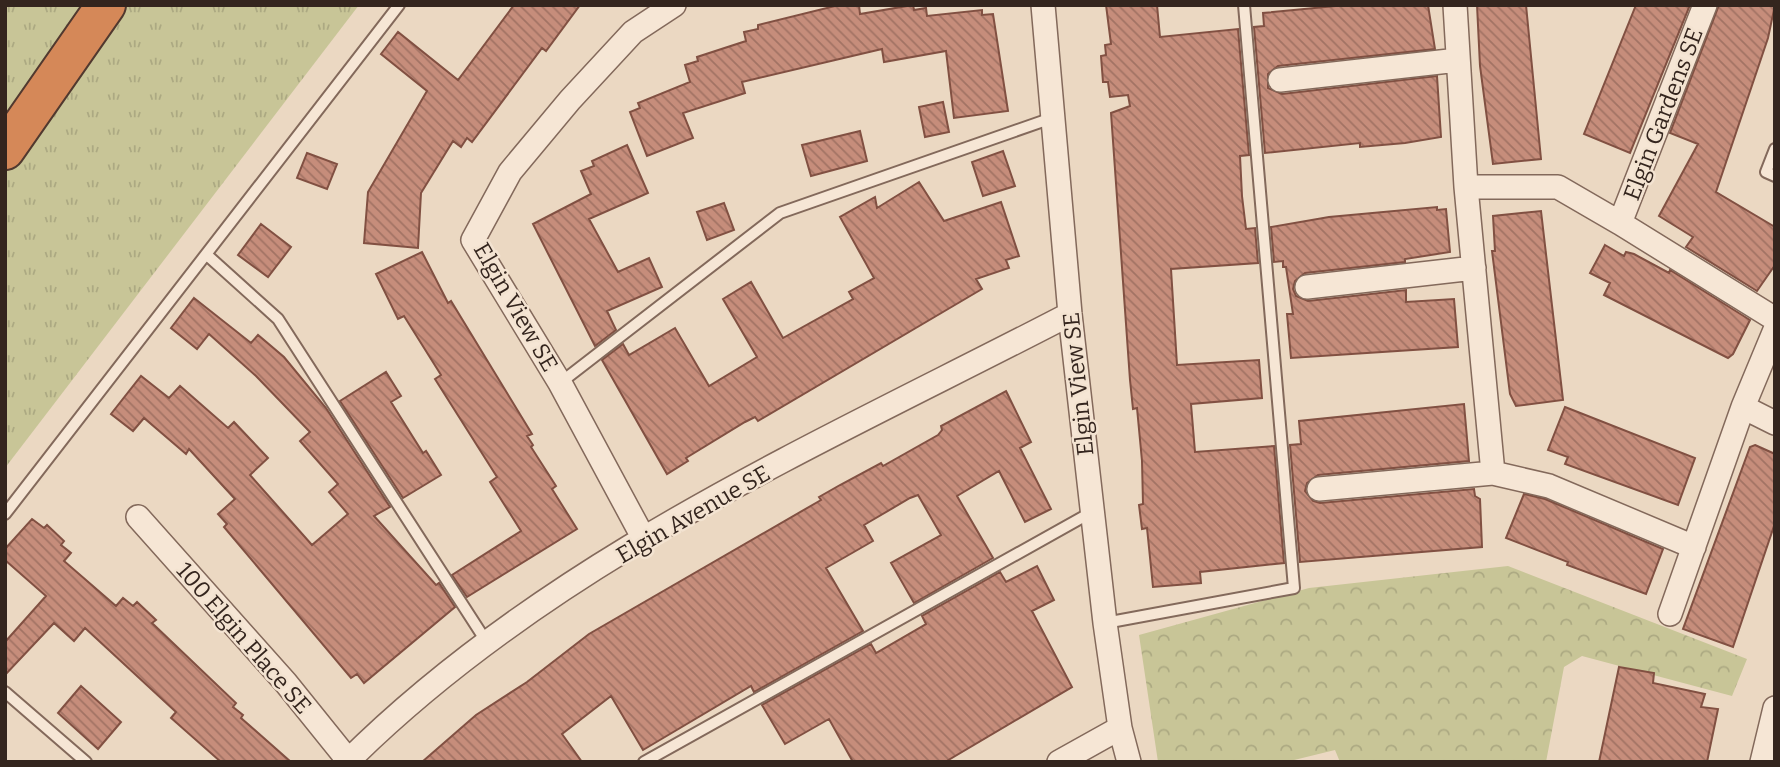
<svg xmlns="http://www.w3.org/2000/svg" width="1780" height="767" font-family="Bitter,serif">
  <defs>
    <pattern id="grass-tufts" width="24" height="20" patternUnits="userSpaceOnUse" patternTransform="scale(1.75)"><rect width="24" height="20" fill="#c8c597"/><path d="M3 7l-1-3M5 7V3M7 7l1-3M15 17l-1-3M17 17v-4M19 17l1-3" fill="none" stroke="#aca982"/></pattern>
    <pattern id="park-crowns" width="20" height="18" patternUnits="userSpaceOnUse" patternTransform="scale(1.75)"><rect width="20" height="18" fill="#c8c597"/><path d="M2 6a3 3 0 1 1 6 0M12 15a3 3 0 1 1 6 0" fill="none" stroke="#aca982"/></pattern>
    <pattern id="building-back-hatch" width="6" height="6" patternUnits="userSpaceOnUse" patternTransform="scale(1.75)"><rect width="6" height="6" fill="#c68d7b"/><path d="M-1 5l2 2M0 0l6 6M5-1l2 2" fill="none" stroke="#a27364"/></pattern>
  </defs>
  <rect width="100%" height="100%" fill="#ebd8c2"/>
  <path fill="url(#grass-tufts)" d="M5,5H359L5,468Z"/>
  <path fill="url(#park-crowns)" d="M1508,566L1747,659L1732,696L1582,656L1564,667L1546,762H1340L1335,750L1286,762H1158L1139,635L1309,588Z"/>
  <path fill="url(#building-back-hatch)" stroke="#815042" stroke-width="2" d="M514,5H580L546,51L542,48L472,142L467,138L461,147L453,141L421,193L418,248L364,243L368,192L427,91L381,54L398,32L458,80Z
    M839,5H859L860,14L913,5L914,10L926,8L927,16L982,10V15L993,14L1008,111L954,118L946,51L884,62L882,49L742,82L745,93L683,113L693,138L647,156L630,112L640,108L638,103L690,82L685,65L698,61L697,57L746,41L744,32L758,29V25Z
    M1106,5H1157L1160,37L1238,29L1249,155L1240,156L1242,196L1246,229L1255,228L1258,263L1171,269L1177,365L1259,360L1262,398L1191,404L1195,452L1274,446L1284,563L1200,572L1201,583L1153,587L1147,528L1142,529L1139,505L1143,504L1142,461L1137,408L1133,409L1130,380L1111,113L1130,106L1128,95L1110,97L1108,82H1103L1101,56L1106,55L1105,45L1111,44Z
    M1346,5H1428L1435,49L1278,66L1268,74V88L1282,94L1437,76L1441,137L1405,143L1360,147V143L1265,153L1254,27L1264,26L1263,13Z
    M1477,5H1526L1541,159L1493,164L1480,66Z
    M1636,5H1690L1630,153L1584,134Z
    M1719,5H1775L1768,38L1716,192L1775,227V265L1757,291L1686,247L1693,237L1659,216L1698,144L1670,133Z
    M943,102L949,132L925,137L919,107Z
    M860,131L867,161L811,176L802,145Z
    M627,145L648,193L589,219L618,272L649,258L662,287L607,311L616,330L595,346L533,224L591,194L581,171L594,166L592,161Z
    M1003,151L1015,186L983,196L972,162Z
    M307,153L337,164L327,189L297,178Z
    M919,182L944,221L1001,202L1019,256L1006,260L1009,268L976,279L982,289L758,421L755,417L745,422L686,458L688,461L667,474L602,360L623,344L629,355L675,328L709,386L757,357L723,299L751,282L783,338L853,299L849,292L874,278L840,217L875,197L877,208Z
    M724,203L734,230L707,240L697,212Z
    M1437,207V210L1446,209L1450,252L1405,259V262L1305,273L1295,281L1293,289L1296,296L1308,301L1406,290V302L1454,299L1458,347L1291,358L1287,314H1293L1286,267H1283V261L1274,262L1271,227L1329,217Z
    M1541,211L1563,400L1516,406L1510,394L1492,251H1495L1493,216Z
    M261,224L291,247L268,277L238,255Z
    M1605,245L1624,256L1626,252L1634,254L1669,273L1670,270L1750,320L1733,354L1728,358L1604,295L1610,283L1590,273Z
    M422,252L448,303L451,301L532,434L527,436L533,445L531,447L556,486L552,489L577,529L467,597L452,575L521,531L490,482L497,477L435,379L441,375L404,316L398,319L376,274Z
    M194,298L251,343L258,335L284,357L326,408L390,507L374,516L436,585L439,583L455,607L364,683L357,674L351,678L224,527L227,524L218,514L235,499L189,449L186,454L144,418L133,431L111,414L141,376L169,398L180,386L228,428L234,422L268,458L250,475L312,545L348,514L329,492L338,484L300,441L310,432L256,376L209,334L197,349L171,328Z
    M386,372L401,396L391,402L423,453L426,451L441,475L403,498L340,401Z
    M1006,391L1031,442L1020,448L1051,509L1025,522L999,471L957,496L993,558L914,603L891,563L941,535L918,495L910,498L864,525L873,541L826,568L863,631L754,692L751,686L643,750L611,696L562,734L582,762H422L476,715L527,682L589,634L821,500L819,497L840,485L881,463L883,466L938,435L942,430L941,426Z
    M1464,404L1469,461L1318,475L1307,483L1305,491L1313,501L1320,503L1474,489L1475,496L1480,499L1482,547L1300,562L1290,445L1301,444L1299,421Z
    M1565,407L1695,458L1678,505L1565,464L1568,457L1548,450Z
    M1755,445L1775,454V523L1733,647L1683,629L1750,447Z
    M1524,494L1545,499L1663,549L1646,594L1567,565L1568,562L1506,538Z
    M32,519L44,528L47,525L64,541L61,545L71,553L64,561L116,606L123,598L133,606L137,602L156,620L152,623L236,703L233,707L243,715L241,718L291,762H221L171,718L176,712L85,628L74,641L54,623L5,675V642L46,596L5,560V549Z
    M1037,566L1054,600L1032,611L1072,687L945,762H853L829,719L785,744L762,705L871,644L876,653L926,624L922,616L1000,572L1006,582Z
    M1619,667L1654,673L1653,683L1705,694L1701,707L1718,709L1707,762H1599Z
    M81,686L121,722L98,749L58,713Z"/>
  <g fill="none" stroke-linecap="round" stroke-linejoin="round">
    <g stroke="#83695b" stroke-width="14">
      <path id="service" d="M1775,149L1766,172L1775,176
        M207,255L278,319L486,641
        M560,383L780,213L1052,118
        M5,514L399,5
        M1105,623L1294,588L1244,5
        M5,692L86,762
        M644,762L1092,512"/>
    </g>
    <g stroke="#83695b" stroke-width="26">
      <path id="minor" d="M1043,5L1070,314L1105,623L1120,728L1129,762
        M1455,5L1466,187
        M1705,5L1620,223L1775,319
        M1280,80L1458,60
        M1620,223L1558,187H1466L1493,473L1549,486L1694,547
        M1307,287L1474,268
        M1743,407L1775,330
        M1319,489L1493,473
        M138,517L286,683L348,760
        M644,539L560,383L473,240L510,172L570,100L633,32L674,5
        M1670,614L1743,407L1775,423
        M347,762C550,560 820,444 1070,314
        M1059,762L1120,728
        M1762,762L1775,708"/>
    </g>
    <g stroke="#51392f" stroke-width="42">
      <path id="motorway" d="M5,150L106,5"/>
    </g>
    <use href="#service" stroke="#f6e6d5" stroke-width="10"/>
    <use href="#minor" stroke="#f6e6d5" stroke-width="23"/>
    <use href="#motorway" stroke="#d58858" stroke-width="38"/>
  </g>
  <g text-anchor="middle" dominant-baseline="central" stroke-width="5" stroke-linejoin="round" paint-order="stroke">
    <g font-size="23" fill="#34251e" stroke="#f3e3d1">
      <text transform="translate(1663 114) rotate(-69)">Elgin Gardens SE</text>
      <text transform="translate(516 307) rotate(60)">Elgin View SE</text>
      <text transform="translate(1078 384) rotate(-96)">Elgin View SE</text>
      <text transform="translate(693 514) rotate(-30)">Elgin Avenue SE</text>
      <text transform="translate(244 638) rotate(49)">100 Elgin Place SE</text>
    </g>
  </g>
  <rect width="1780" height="767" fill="none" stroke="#34251e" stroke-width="14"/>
</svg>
